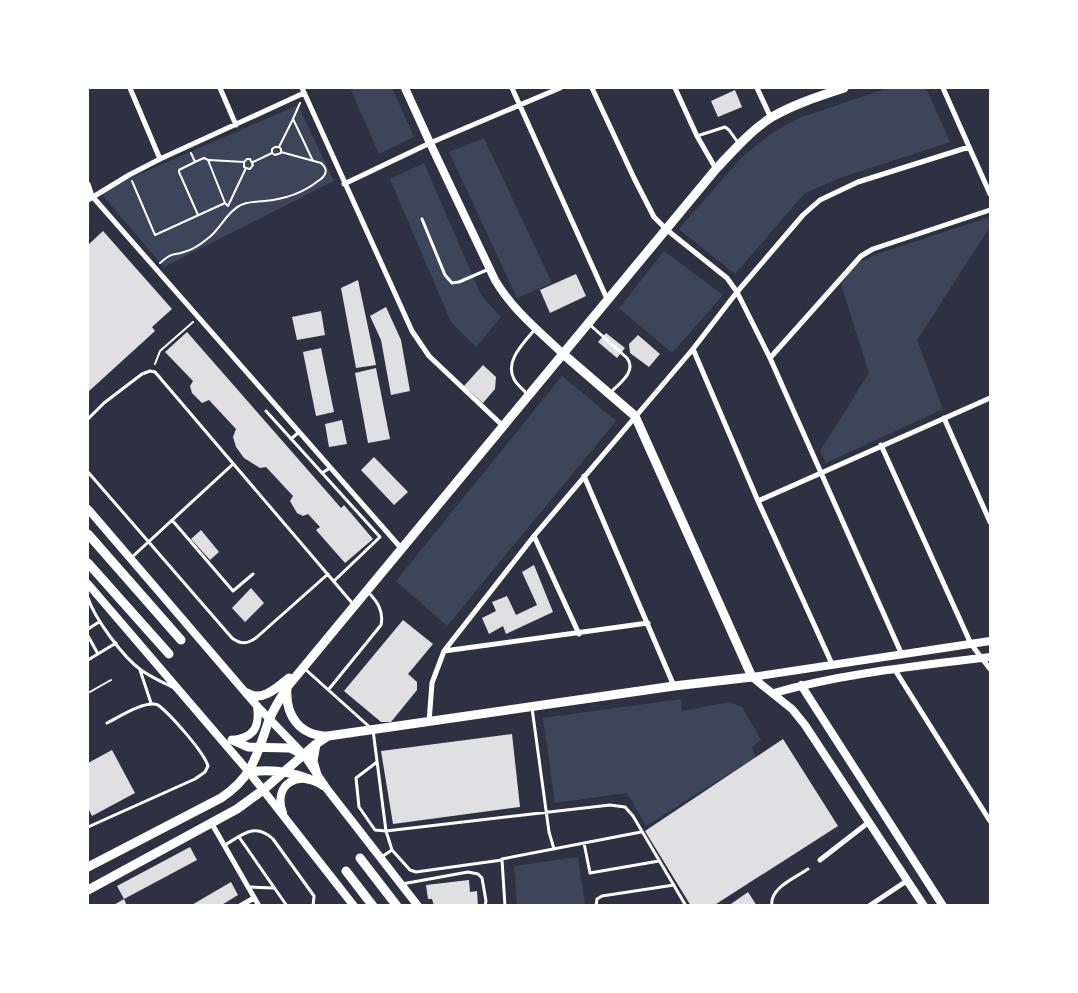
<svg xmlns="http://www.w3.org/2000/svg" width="1078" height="993" font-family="'Titillium Web',sans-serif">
  <rect width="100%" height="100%" fill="#2d3142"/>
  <path fill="#3c4559" d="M350,88H392L414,137L379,154Z
    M888,88H926L950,142L837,179L804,194L735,274L679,229L742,157L771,134L799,118Z
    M298,105L334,181L164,267L103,196L110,187Z
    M484,138L552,283L517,298L449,152Z
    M424,163L481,295L501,317L476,347L451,322L390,179Z
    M990,217V227L917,340L943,409L826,463L820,451L869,373L841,284L855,265L874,255Z
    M664,251L723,295L672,353L619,308Z
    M562,376L616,421L447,626L396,581Z
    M681,699L682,711L729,702L742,707L761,740L752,747L756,757L646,826L627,793L555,803L543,718Z
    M578,857L585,905H517L514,866Z"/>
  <path fill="#e0e0e3" d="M735,90L742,107L718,117L711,101Z
    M103,231L172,309L152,327L155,331L88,392V245Z
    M576,274L586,296L550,313L540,290Z
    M358,280L376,365L356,368L341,288Z
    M386,307L401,340L410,391L391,395L381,340L370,316Z
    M321,311L325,335L297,340L292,317Z
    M187,332L341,508L344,505L373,539L345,563L316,530L320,527L308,514L303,516L297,513L290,501L293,496L266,467L260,468L244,458L236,447L233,437L236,429L209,400L202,403L192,393L190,386L193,381L165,352Z
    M606,333L625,348L617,358L598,342Z
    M638,335L660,354L649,367L630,353L629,344Z
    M321,348L334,412L316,416L303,352Z
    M483,365L496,377L495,389L483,403L464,386Z
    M376,368L390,439L368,443L355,373Z
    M342,420L347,444L329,447L325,424Z
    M374,457L408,492L394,505L361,470Z
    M201,530L219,552L210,560L191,539Z
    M534,565L553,612L506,634L503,626L489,634L482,618L496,611L492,602L507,596L516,615L537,605L522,572Z
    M251,588L264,603L245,622L232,608Z
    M403,620L433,644L408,674L417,682V690L391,722H381L344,691Z
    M512,734L520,807L393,824L381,751Z
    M783,739L838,826L713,906H691L645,831Z
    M112,750L135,793L92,816L88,808V763Z
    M190,847L197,860L124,899L117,886Z
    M469,880L470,892L477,891L478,906H443V904L434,906L432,899H428L426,885Z
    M231,882L238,895L220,906H190Z
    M748,892L757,906H728Z
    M124,899L127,906H112Z"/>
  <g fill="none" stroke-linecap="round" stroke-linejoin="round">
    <path stroke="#fff" stroke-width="2" d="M293,119L300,103
      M279,147L281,149V153L275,155L272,153V149L275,147H279L293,119L313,161
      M191,153L195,162L204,158L208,160L225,203
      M209,160L244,162
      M195,162L179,170V172L198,215
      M253,162L272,153
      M132,181L155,235L225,203L228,206L246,168L250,169L253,165L250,159H247L244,162V167L246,168
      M160,263C172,252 172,256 184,252C192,250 201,244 207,239C220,230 226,213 239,206C246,201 257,202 265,201C285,199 303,193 318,181C326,176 329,170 321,163L281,152
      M155,364L160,351L193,322
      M88,693L111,680"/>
    <path stroke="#fff" stroke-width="3" d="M697,136L725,127L729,130L739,144
      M422,219L445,275L452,283L459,282L489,269
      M589,324L627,358C637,371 620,383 611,392
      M527,394C523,389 516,384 514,379C504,360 525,342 536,328
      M266,411L380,537L334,581
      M88,419L104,403L142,374L150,371L155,372L353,604
      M291,439L299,432
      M88,472L232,638C241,645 248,644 257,637L328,574
      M322,473L330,468
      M172,520L233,591L253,574
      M131,558L233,464
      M88,598C95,619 123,657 141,670C151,677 162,682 172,687
      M88,629L99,622
      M88,636L98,654
      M88,660L116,643
      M305,669L373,730L386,831L610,805L625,807L633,816L686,906
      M140,670L151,703
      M329,689L381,625C384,611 377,601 368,592
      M532,708L549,832L554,849
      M377,762L356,778L359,807L375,830L386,831L392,850L410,870L416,872L502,860L505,906
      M88,827L195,779L205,772L208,766C204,752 170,714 158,705C145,700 119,717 107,723
      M239,837L287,906
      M584,843L590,873L659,861
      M225,845C242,835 255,822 273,839L314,896L313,906
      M380,858L392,850
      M502,859L641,832
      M402,884L468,872L478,874L482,878L486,901L485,906
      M248,887L274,888
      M596,906L597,899L602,896L674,885
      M772,906C769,888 795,878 808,869"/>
    <path stroke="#fff" stroke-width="5" d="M130,88L160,159
      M220,88L236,125
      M302,88L412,331L429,356L502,425
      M512,88L608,301
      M592,88L634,178L654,217L667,230L727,278L737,292L770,358L902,655
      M675,88L697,136L716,169
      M757,88L771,118
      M943,88L990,194
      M88,184L92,196L401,548
      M344,184L430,143L560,88
      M88,200L129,175L160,159L304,93
      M693,349L758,501L832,664
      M770,358L861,256L873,249L990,210
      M944,418L990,522
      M881,445L971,644L990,669
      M584,476L674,686
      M758,501L990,398
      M534,536L579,634
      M444,651L648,623
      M895,670L990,821
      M429,722L432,683L444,651L534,536L693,349L737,292L803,215L820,200L858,182L969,147
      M212,824L259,906
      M820,860L869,822
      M240,906L254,898
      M869,906L908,880"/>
    <path stroke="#fff" stroke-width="8" d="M405,88L430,143L495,280C512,309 538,330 562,353
      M88,509L257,706L304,755L327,789L418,906
      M88,584L249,772L354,906
      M752,677L792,709L805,725L924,906
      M752,677L990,641
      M801,685L943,906
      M774,693C844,673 918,666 990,657
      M232,740C254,738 260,727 257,706
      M283,813C272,784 299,769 323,786"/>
    <path stroke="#fff" stroke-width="9" d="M287,688C285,716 300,736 328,736L674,686L752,677L635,416L562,353
      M247,693C261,703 278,687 289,678
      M232,740L248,747L290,748L304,755
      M316,744L313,761L317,775
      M249,772C270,769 289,771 309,779
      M88,867L221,798C253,777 257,754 269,720C274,708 281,697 288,686L716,169C733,151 751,130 772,117C794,104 820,96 844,88
      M88,890L237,809L263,790L316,744L328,736"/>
    <path stroke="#fff" stroke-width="9" d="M88,534L181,640
      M88,563L169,654
      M360,858L397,906
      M346,871L373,906"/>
  </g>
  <rect width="1078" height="993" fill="none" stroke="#ffffff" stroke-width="178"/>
</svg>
